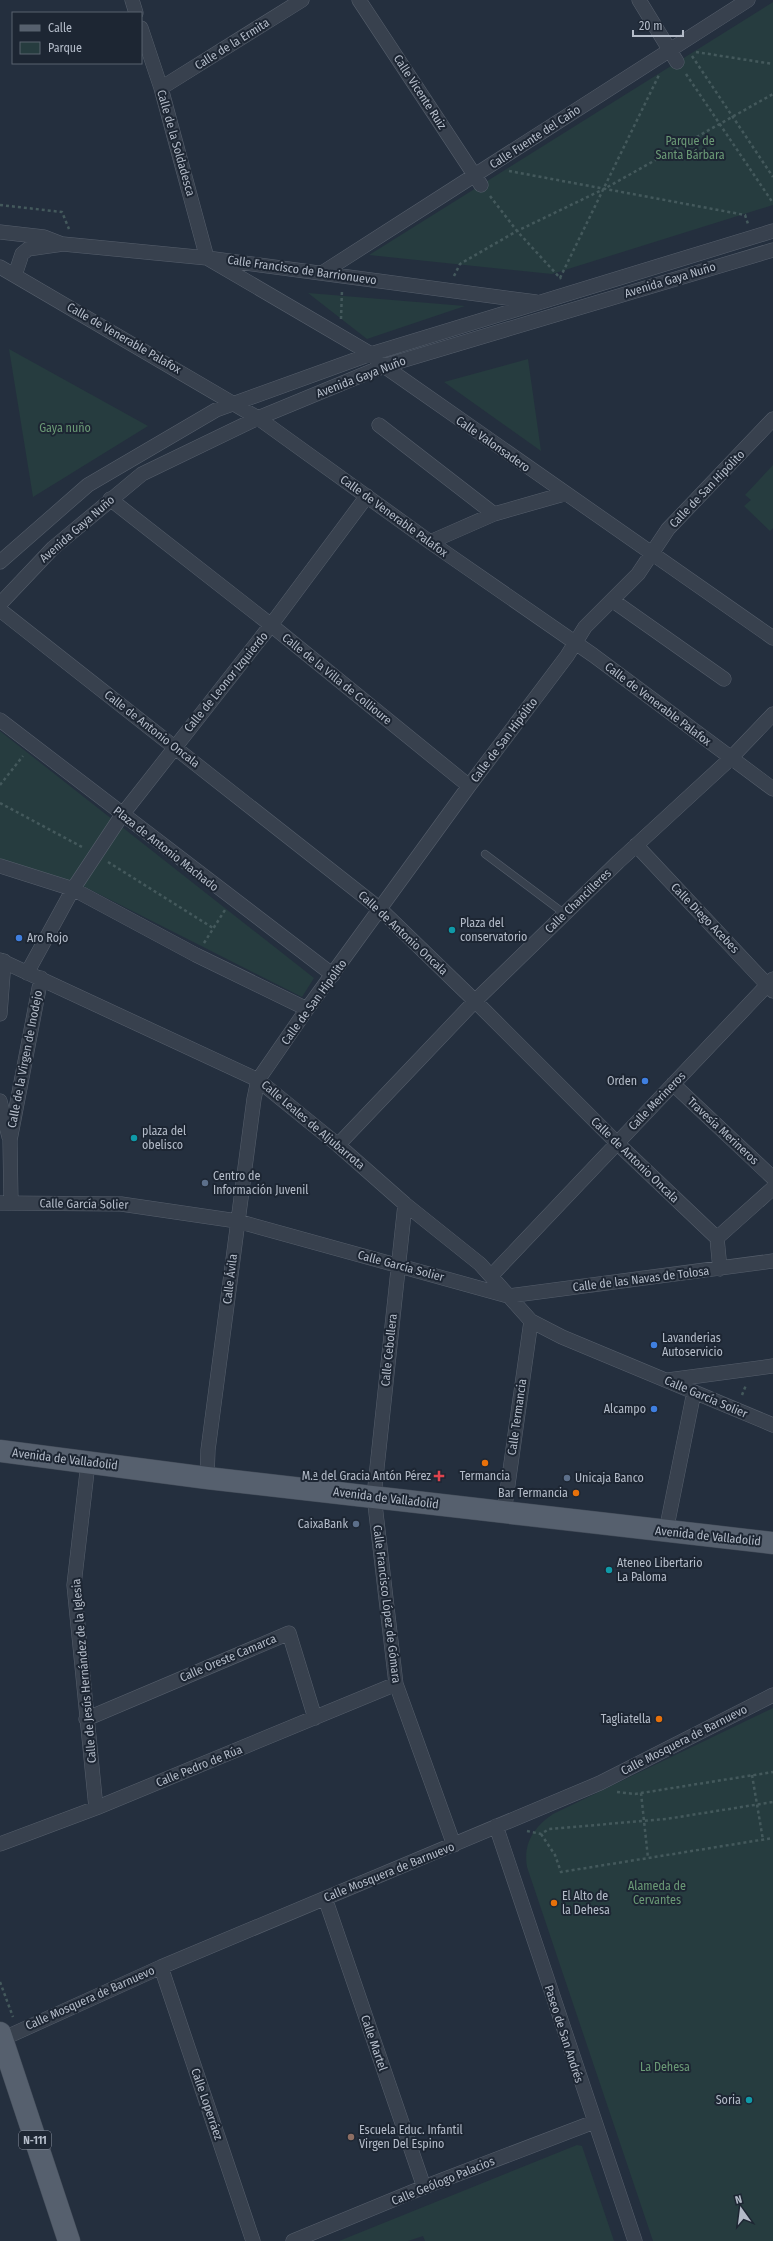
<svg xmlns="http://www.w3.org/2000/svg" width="773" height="2241" font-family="'Fira Sans Condensed',sans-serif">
  <rect width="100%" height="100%" fill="#242f3e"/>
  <path fill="#263c3f" d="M773,2V205L552,274L369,255Z
    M308,293L465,306L367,339Z
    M9,349L148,426L33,497Z
    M528,359L541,451L444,382Z
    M773,465V528L770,531L744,506L751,500L745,495Z
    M0,731L314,978L302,997L79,884L0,860Z
    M773,1708V2241H653L527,1867C523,1843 534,1827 553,1814Z
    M577,2145L582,2146L614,2241H425L423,2236L408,2241H339Z"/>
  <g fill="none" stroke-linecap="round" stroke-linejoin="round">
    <g stroke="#565f6c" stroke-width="8">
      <path id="lane" d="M485,854L565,914"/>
    </g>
    <g stroke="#565f6c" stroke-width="15">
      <path id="street" d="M132,0L136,13
        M359,0L481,185
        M639,0L677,62
        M141,28L161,88L207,258L371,354L384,366L773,638
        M161,88L302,0
        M0,232L44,237L62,244
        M0,267L258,418L430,542L593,655L773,789
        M322,273L748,0
        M15,275L22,254L28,249L63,244L207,258L536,302
        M379,425L494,514
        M110,499L271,625L469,786
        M430,542L494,514L564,494
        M0,562L88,485L216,410L371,354L773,231
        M612,600L724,679
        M0,604L53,548L142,474L258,418L384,366L773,250
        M0,610L380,909L475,1001L617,1143L717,1238L720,1269
        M0,720L333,975
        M636,845L773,991
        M0,866L73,889L196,955L307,1009
        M0,960L258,1080L338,1145L405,1204L480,1264L531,1321L562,1337L773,1425
        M27,973L73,889L122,815L271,625L367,496
        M0,1014L4,961
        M673,1084L773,1178
        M0,1101L9,1137
        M338,1145L475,1001L618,862L730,759L773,714
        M0,1203L121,1204L237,1221L508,1296L773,1261
        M11,1203L10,1140L41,978
        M405,1204L374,1496L396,1684L454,1845
        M717,1238L773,1188
        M492,1275L773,979
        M668,1380L773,1366
        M88,1463L74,1585L96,1808
        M207,1478L208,1450L254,1099L258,1080L307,1009L469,786L567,656L585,627L638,574L668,529L773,419
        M504,1513L531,1321
        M666,1531L694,1392
        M86,1719L289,1633L315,1718
        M496,1826L635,2241
        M0,1844L96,1808L396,1684
        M325,1898L424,2187
        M161,1967L253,2241
        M0,2040L161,1967L600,1783L773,1695
        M293,2241L424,2187L594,2122"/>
    </g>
    <g stroke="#414a57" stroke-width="23">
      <path id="primary" d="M0,1451L207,1478L773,1543
        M0,2033L69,2241"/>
    </g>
    <path stroke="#44595c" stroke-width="2.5" stroke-dasharray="3 3" stroke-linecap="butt" d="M696,52L773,64
      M692,56L773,177
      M686,74L773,203
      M509,171L745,215L748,224
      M490,196L517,231L561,279
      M0,205L62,212L69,229
      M454,276L460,264L517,231L604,189L773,94
      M560,278L659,75
      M341,319L342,290
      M0,785L23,756
      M0,803L82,847
      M108,862L213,928
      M204,943L225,910
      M742,1395L746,1385
      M752,1775L763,1840
      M617,1792L635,1794L773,1772
      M641,1793L648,1858
      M527,1831L541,1834L549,1829L666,1819L773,1802
      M541,1834L555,1855L561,1872L773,1838
      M0,1982L13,2017"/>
    <use href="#lane" stroke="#38414e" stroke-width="7"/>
    <use href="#street" stroke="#38414e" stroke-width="14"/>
    <use href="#primary" stroke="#56606e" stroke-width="22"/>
  </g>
  <g fill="#0f9aa8" stroke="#1d2633" stroke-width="1.5">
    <circle cx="452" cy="930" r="4"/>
    <circle cx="134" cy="1138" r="4"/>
    <circle cx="609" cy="1570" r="4"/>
    <circle cx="749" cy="2100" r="4"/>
  </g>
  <g fill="#3f7fe0" stroke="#1d2633" stroke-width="1.5">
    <circle cx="19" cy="938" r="4"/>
    <circle cx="645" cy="1081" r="4"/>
    <circle cx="654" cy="1345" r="4"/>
    <circle cx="654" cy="1409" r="4"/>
  </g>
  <g fill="#5c6f8a" stroke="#1d2633" stroke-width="1.5">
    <circle cx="205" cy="1183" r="4"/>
    <circle cx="567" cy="1478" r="4"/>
    <circle cx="356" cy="1524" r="4"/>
  </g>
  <g fill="#e8710a" stroke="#1d2633" stroke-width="1.5">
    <circle cx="485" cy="1463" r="4"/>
    <circle cx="576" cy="1493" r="4"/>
    <circle cx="659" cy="1719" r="4"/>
    <circle cx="554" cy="1903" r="4"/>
  </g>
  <path fill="#e0444e" stroke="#1d2633" stroke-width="1.5" d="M437 1470h4v4h4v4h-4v4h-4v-4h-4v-4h4z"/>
  <circle fill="#8d6e63" stroke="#1d2633" stroke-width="1.5" cx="351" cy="2137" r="4"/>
  <g text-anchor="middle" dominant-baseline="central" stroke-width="4" stroke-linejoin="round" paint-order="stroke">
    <rect fill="#1d2633" stroke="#878f9c" stroke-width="1" x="19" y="2131" width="32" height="18" rx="3"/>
    <g font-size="11" font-weight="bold" fill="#b4bcc9">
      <text x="35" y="2140">N-111</text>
    </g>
    <g font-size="12" fill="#b4bcc9" stroke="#1d2633">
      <text transform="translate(232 44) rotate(-32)">Calle de la Ermita</text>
      <text transform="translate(420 92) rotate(57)">Calle Vicente Ruiz</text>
      <text transform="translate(535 137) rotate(-33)">Calle Fuente del Caño</text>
      <text transform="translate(176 143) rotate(74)">Calle de la Soldadesca</text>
      <text transform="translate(302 270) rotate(8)">Calle Francisco de Barrionuevo</text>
      <text transform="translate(670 280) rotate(-17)">Avenida Gaya Nuño</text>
      <text transform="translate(124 338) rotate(30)">Calle de Venerable Palafox</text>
      <text transform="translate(361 377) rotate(-21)">Avenida Gaya Nuño</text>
      <text transform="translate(493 444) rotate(35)">Calle Valonsadero</text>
      <text transform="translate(707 489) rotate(-46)">Calle de San Hipólito</text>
      <text transform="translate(394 516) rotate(36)">Calle de Venerable Palafox</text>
      <text transform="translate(77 529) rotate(-41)">Avenida Gaya Nuño</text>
      <text transform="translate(337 679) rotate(39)">Calle de la Villa de Collioure</text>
      <text transform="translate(226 682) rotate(-51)">Calle de Leonor Izquierdo</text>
      <text transform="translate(658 704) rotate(37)">Calle de Venerable Palafox</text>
      <text transform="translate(152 729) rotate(38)">Calle de Antonio Oncala</text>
      <text transform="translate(504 740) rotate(-53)">Calle de San Hipólito</text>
      <text transform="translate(166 849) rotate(38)">Plaza de Antonio Machado</text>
      <text transform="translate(578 901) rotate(-44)">Calle Chancilleres</text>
      <text transform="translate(705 918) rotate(46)">Calle Diego Acebes</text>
      <text transform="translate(403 933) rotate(43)">Calle de Antonio Oncala</text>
      <text transform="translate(314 1002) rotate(-54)">Calle de San Hipólito</text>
      <text transform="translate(25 1059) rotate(-79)">Calle de la Virgen de Inodejo</text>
      <text transform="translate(657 1101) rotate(-46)">Calle Merineros</text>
      <text transform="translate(313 1125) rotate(40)">Calle Leales de Aljubarrota</text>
      <text transform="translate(723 1131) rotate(43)">Travesía Merineros</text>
      <text transform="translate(635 1160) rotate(44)">Calle de Antonio Oncala</text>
      <text transform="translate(84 1204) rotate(1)">Calle García Solier</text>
      <text transform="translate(401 1266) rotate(15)">Calle García Solier</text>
      <text transform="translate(230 1279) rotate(-83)">Calle Ávila</text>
      <text transform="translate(641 1279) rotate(-7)">Calle de las Navas de Tolosa</text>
      <text transform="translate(389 1350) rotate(-84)">Calle Cebollera</text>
      <text transform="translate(706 1397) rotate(23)">Calle García Solier</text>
      <text transform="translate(517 1417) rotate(-82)">Calle Termancia</text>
      <text transform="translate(65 1459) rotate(7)">Avenida de Valladolid</text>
      <text transform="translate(386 1498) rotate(7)">Avenida de Valladolid</text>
      <text transform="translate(708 1536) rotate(6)">Avenida de Valladolid</text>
      <text transform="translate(387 1604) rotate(83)">Calle Francisco López de Gómara</text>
      <text transform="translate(228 1658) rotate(-23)">Calle Oreste Camarca</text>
      <text transform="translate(84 1671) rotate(-95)">Calle de Jesús Hernández de la Iglesia</text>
      <text transform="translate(684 1740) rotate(-27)">Calle Mosquera de Barnuevo</text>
      <text transform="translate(199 1766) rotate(-22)">Calle Pedro de Rúa</text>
      <text transform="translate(389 1872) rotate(-22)">Calle Mosquera de Barnuevo</text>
      <text transform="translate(90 1998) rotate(-24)">Calle Mosquera de Barnuevo</text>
      <text transform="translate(564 2034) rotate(72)">Paseo de San Andrés</text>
      <text transform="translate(374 2043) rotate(71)">Calle Martel</text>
      <text transform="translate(207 2104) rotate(71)">Calle Loperráez</text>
      <text transform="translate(443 2181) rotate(-22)">Calle Geólogo Palacios</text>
    </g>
    <g font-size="12" fill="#6b9a76" stroke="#1d2633">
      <text x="690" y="141">Parque de<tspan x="690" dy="14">Santa Bárbara</tspan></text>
      <text x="65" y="428">Gaya nuño</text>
      <text x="657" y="1886">Alameda de<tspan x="657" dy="14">Cervantes</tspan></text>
      <text x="665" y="2067">La Dehesa</text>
    </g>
    <g font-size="12" fill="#b4bcc9" stroke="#1d2633" text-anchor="start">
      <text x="460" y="923">Plaza del<tspan x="460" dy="14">conservatorio</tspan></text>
      <text x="27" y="938">Aro Rojo</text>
      <text x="637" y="1081" text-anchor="end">Orden</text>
      <text x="142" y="1131">plaza del<tspan x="142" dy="14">obelisco</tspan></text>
      <text x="213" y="1176">Centro de<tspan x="213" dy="14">Información Juvenil</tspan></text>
      <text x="662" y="1338">Lavanderias<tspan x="662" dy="14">Autoservicio</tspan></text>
      <text x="646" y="1409" text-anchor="end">Alcampo</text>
      <text x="431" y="1476" text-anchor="end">M.ª del Gracia Antón Pérez</text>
      <text x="485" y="1476" text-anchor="middle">Termancia</text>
      <text x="575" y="1478">Unicaja Banco</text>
      <text x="568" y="1493" text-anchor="end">Bar Termancia</text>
      <text x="348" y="1524" text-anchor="end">CaixaBank</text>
      <text x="617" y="1563">Ateneo Libertario<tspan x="617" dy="14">La Paloma</tspan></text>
      <text x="651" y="1719" text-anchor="end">Tagliatella</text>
      <text x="562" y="1896">El Alto de<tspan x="562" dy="14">la Dehesa</tspan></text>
      <text x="741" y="2100" text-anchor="end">Soria</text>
      <text x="359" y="2130">Escuela Educ. Infantil<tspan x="359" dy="14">Virgen Del Espino</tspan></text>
    </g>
  </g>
  <rect x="12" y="12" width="130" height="52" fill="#1d2633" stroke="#59626f"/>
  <rect x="20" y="25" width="20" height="6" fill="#56606e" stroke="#59626f"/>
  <text x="48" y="32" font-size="12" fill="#b4bcc9">Calle</text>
  <rect x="20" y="42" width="20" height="12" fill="#263c3f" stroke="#59626f"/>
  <text x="48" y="52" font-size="12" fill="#b4bcc9">Parque</text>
  <g transform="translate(741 2209) rotate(346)" stroke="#1d2633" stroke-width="3" paint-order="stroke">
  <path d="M0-3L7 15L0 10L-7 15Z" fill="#b4bcc9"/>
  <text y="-6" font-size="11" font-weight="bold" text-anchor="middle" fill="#b4bcc9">N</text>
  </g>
  <path d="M633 30v6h50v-6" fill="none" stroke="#b4bcc9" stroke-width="2"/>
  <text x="639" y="30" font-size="12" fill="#b4bcc9" stroke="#1d2633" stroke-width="3" paint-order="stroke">20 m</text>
</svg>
